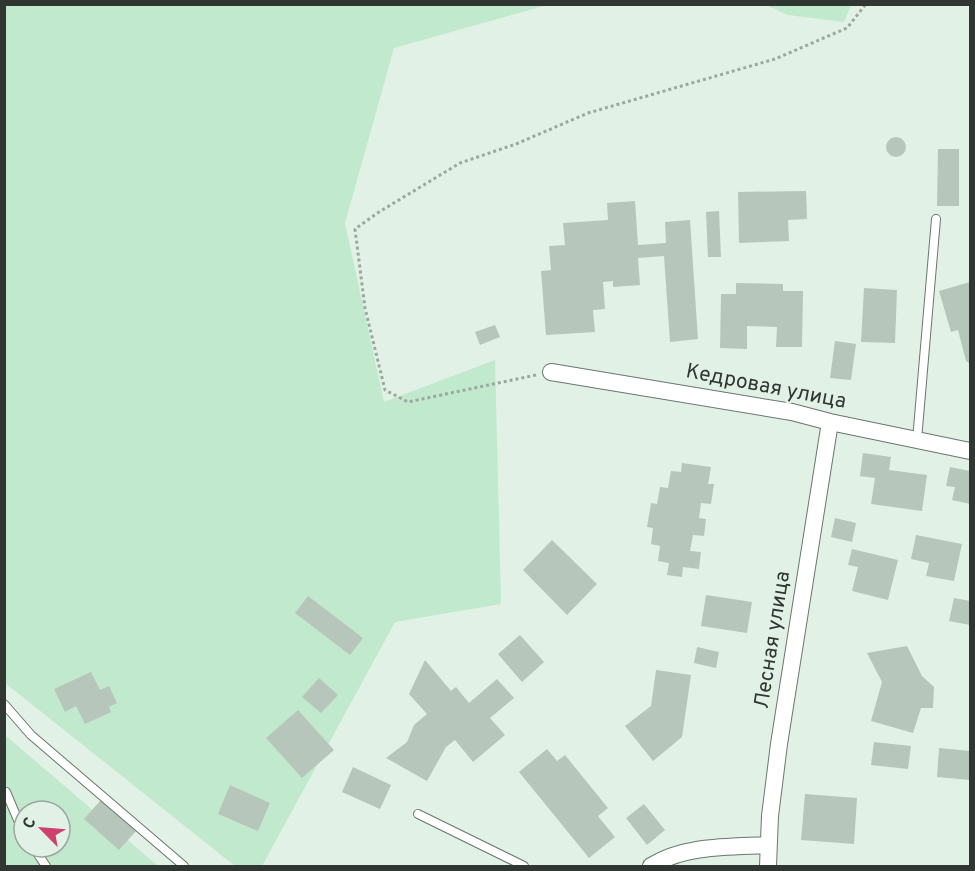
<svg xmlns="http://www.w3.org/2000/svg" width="975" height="871" font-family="Overpass,sans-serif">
  <rect width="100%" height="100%" fill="#e1f1e6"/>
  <path fill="#c1e9cd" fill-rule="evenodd" d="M4,5H547L394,48L345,223L384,402L495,360L501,604L395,622L262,866H235L5,683Z
    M766,5H851L844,22L788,15Z
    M5,735L158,866H5ZM24,811H60V847H24Z"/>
  <path fill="#b7c6bb" d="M886 147a10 10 0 1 1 20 0a10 10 0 1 1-20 0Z
    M938,149H959V206H937Z
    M806,191L807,219L788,220L789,241L739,243L738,192Z
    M635,201L638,245L666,243L665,222L690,220L698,339L670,342L664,256L638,258L640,285L613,287V281L603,282L605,309L593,310L595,332L546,335L541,271L551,270L549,246L565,245L563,223L608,220L607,203Z
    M719,211L721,257H708L706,212Z
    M970,282V364L966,361L958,330L951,332L939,291Z
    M736,283L783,284V291H803L802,347H776L777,327L747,326V349L720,348L721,294H736Z
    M864,288L897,290L895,343L861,342Z
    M495,325L500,337L480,345L475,332Z
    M835,341L856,344L851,380L830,378Z
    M863,453L891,457L889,470L927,475L922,511L871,504L875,478L860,476Z
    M682,463L711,467L708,484H714L711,504L701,503L699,518L706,519L704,536L693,535L690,551L701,552L699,569L683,567L682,577L667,575L669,563L658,561L660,546L651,544L653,528L647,527L651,503L657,504L660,487L668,488L671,471L681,472Z
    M950,467L970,471V504L952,500L955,487L946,486Z
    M835,518L856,523L852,542L831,537Z
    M916,535L962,544L954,581L926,576L929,563L911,559Z
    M552,540L597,584L567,615L523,570Z
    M852,549L898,560L888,600L852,591L858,567L848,565Z
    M706,595L752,602L747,633L701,626Z
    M308,596L363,638L350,655L295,613Z
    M954,598L970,601V625L949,621Z
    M520,635L544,662L522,682L498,654Z
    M907,646L922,676L934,687L933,708H921L913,733L871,721L882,682L867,653Z
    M697,647L719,652L716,668L694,663Z
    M425,660L451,691L456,687L469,703L497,679L514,698L490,718L505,735L473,762L455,740L446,747L427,781L386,758L407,742L414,725L427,714L409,694Z
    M656,670L691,675L682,737L653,761L625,726L651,706Z
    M91,672L100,690L109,686L117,703L109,707L111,712L85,724L76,706L65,712L54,689Z
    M319,678L338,695L321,713L302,697Z
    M298,710L334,750L302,778L266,738Z
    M874,742L911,746L908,769L871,765Z
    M939,748L970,751V780L937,777Z
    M547,749L557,761L565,755L608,808L598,816L615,837L589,858L519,772Z
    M353,767L391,785L380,809L342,792Z
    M230,785L270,803L258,831L218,814Z
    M805,794L857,798L854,844L801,840Z
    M101,800L136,831L119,850L84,819Z
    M644,804L665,830L647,845L626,818Z"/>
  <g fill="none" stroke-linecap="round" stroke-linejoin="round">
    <g stroke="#69776d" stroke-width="10">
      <path id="service" d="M917,440L936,219
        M4,704L31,735L184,866
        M6,792L24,834
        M418,814L524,866
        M33,847L46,866"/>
    </g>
    <g stroke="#69776d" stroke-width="18">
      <path id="minor" d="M551,372L792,412L830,422L970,451
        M651,866C685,845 729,847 768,845
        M768,866L770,816L779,744L830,422"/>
    </g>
    <path stroke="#9ca89f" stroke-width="3" stroke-dasharray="3 3" stroke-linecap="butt" d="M536,375L408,402L385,390L365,308L355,229L379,212L460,163L516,144L588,113L775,59L847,28L866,4"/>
    <use href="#service" stroke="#fff" stroke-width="8"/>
    <use href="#minor" stroke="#fff" stroke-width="16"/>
  </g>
  <g text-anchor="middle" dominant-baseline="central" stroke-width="4.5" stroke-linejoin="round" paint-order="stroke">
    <g font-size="21" fill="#303632" stroke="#e1f1e6">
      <text transform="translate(766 387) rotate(11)">Кедровая улица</text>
      <text transform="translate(773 640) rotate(-81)">Лесная улица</text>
    </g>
  </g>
  <rect width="975" height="871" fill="none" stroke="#303632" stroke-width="12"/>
  <g transform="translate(42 829) rotate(295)"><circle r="28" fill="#e1f1e6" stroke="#9aa69e" stroke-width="1.5"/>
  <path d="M0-4.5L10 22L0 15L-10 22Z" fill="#ce406e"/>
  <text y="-9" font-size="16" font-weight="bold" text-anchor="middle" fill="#303632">С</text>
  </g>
</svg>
